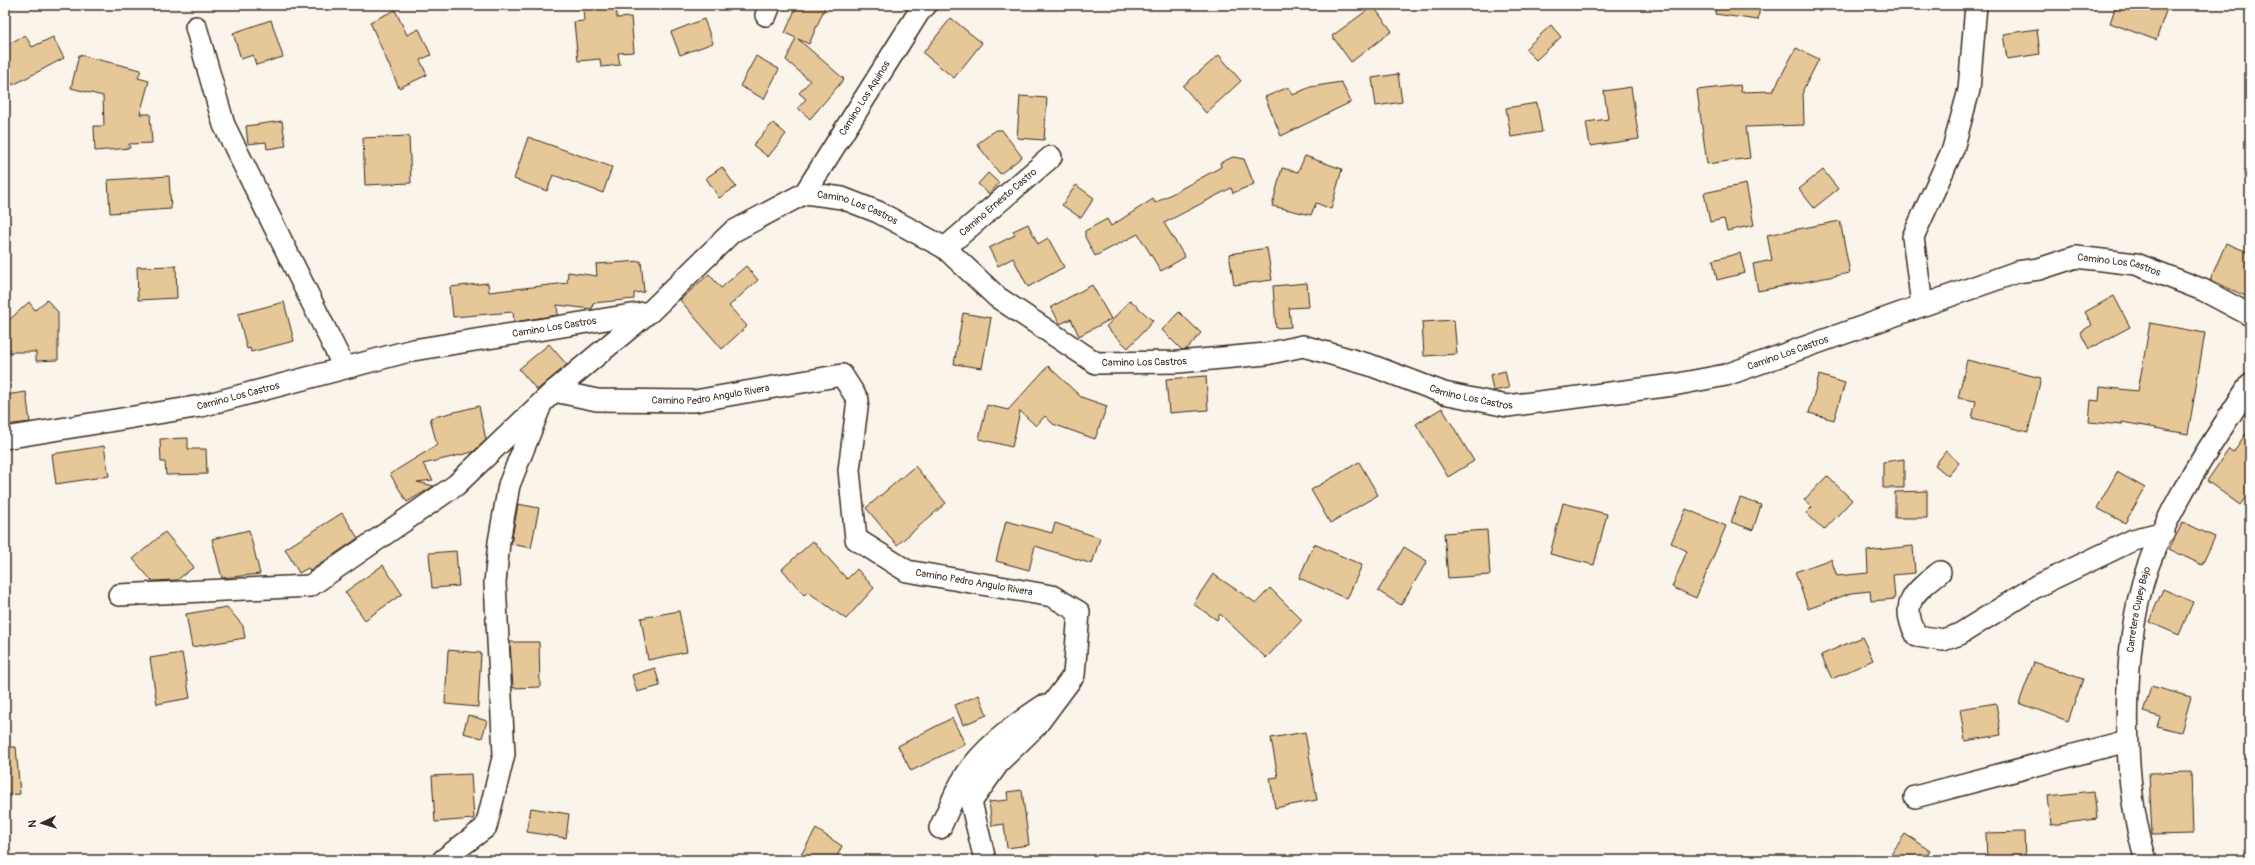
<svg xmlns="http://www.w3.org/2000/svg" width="2255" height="865" font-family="Pangolin,sans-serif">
  <rect width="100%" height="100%" fill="#faf4ea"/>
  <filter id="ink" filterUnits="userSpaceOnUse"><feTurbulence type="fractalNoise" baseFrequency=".025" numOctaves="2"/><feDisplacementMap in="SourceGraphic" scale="8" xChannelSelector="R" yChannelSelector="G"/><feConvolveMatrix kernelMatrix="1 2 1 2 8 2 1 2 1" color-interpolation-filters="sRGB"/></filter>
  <g filter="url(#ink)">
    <path fill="#e5c798" stroke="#3b2a1e" d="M616,5L617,18L631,17L634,52L618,53L620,65L601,67L600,59L578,61L574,22L584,21L583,8Z
      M797,5H826L809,44L798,39L844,79L810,119L798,108L806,99L799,93L810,81L786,60L796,38L785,33Z
      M1716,5H1760L1758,20L1715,14Z
      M2116,5H2168L2156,40L2110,23Z
      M1373,6L1392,31L1351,62L1332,36Z
      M395,10L407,35L419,29L431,55L420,60L427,75L399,88L370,22Z
      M951,18L982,43L954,78L923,53Z
      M704,19L713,43L680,55L671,32Z
      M271,20L283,57L256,65L253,55L241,59L233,33Z
      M1551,25L1561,37L1536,60L1525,49Z
      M2037,29L2040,54L2007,59L2003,34Z
      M25,35L32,47L53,37L64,58L13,85L5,70V46Z
      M1796,48L1819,59L1803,90L1804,125L1746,127L1750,158L1707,164L1697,90L1740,85L1741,92L1773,91Z
      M79,55L141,70L138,78L149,81L140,114H150L152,143L129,144L130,148L95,151L94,126H104L103,96L71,88Z
      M1219,55L1241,81L1206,113L1183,86Z
      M756,56L779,69L764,99L740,86Z
      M1398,74L1402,102L1376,106L1372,78Z
      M1341,82L1351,102L1281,136L1265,97L1289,87L1293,95L1310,87Z
      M1631,87L1639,139L1590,146L1586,122L1608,119L1604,91Z
      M1020,96L1047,98L1044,140L1017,138Z
      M1537,103L1542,132L1511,137L1506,108Z
      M282,121L286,146L267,149L266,142L248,144L246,126Z
      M773,123L786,134L768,157L753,145Z
      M996,130H1002L1022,157L1000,174L977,144Z
      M409,136L411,183L365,185L363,138Z
      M528,137L612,167L603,193L553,175L547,191L514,179Z
      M1305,156L1342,169L1331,209L1316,203L1311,215L1272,206L1282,168L1298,172Z
      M1233,157L1244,159L1254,184L1233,193L1231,188L1164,223L1185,257L1161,271L1138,234L1095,256L1085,237V231L1107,219L1111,226L1153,199L1155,203L1221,167L1220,163Z
      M722,167L736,187L719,198L706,178Z
      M1823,170L1838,189L1814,208L1799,189Z
      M988,173L999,183L989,194L978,184Z
      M169,176L171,209L110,213L108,180Z
      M1746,184L1754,225L1727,231L1724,219L1710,222L1704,193Z
      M1076,185L1094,198L1081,218L1062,205Z
      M1840,221L1850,273L1758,291L1753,264L1772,260L1767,235Z
      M1028,224L1038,244L1048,238L1064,267L1028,287L1013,258L998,266L989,248L1015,235L1013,231Z
      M2226,243L2250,253V298L2210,280Z
      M1267,248L1272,280L1234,285L1229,254Z
      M1740,253L1745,273L1717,280L1713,260Z
      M641,261L644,292L634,293V299L593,303L592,309L557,305L558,315L514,322L513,312L453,317L450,287L488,283L489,292L567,283L568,272L597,276L596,264Z
      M176,266L177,298L138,300L137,267Z
      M746,266L758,280L729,306L747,326L722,349L680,300L709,274L721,288Z
      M1307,283L1309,307L1289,308L1291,327L1276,328L1273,286Z
      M1092,285L1111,319L1079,336L1071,319L1060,324L1051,307Z
      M2114,296L2130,327L2089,349L2080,332L2092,325L2085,312Z
      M47,300L58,312V360L36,361V352H8V321L29,302L35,310Z
      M1130,300L1153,321L1128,348L1106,327Z
      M284,302L294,341L251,352L250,348L247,349L238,314Z
      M1179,312L1201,333L1187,349L1182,350L1162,330Z
      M963,313L991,318L982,368L954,364Z
      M1454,320L1457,354L1424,356L1422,322Z
      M2150,323L2205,333L2188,434L2122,422V425L2089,422L2091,400L2099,401L2100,387L2138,391Z
      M549,344L567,365L537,390L519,369Z
      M1967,360L2041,378L2028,432L1972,418L1976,401L1958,398Z
      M1048,366L1081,397L1107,406L1095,439L1053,424L1045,416L1036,426L1020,411L1012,447L979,439L987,405L1008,410Z
      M1505,371L1509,388L1493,391L1490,375Z
      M1819,375L1845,383L1834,420L1809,413Z
      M1206,376L1208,410L1169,413L1166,379Z
      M26,392L30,422L5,425V395Z
      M479,406L486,440L473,452L423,464L433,480L417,482L434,486L407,502L390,474L437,445L430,418Z
      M1442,408L1474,461L1448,477L1416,424Z
      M2250,428V491L2240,505L2207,481L2229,449L2233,452Z
      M188,438V449H206L207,474L166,475L165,462H161L160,439Z
      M104,446L109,476L56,484L52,454Z
      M1946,451L1959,463L1948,476L1935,465Z
      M1904,459V488H1883V462Z
      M1359,462L1378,495L1330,523L1311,490Z
      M915,466L946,503L897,545L866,508Z
      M2117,472L2145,488L2125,523L2097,508Z
      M1827,476L1852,500L1824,530L1806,513L1812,507L1804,500Z
      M1927,491V518H1895V492Z
      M1740,498L1761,505L1753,530L1731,522Z
      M1563,503L1607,514L1594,565L1550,554Z
      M518,504L539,508L531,548L511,544Z
      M1686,509L1726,526L1696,598L1672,587L1687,551L1671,543Z
      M342,513L358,538L310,571L308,568L299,573L285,549Z
      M1006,521L1052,533L1055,523L1100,538L1092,564L1035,546L1029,570L996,561Z
      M2183,522L2215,537L2202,565L2169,549Z
      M249,530L260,574L222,578L212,539Z
      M1487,530L1490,575L1448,578L1444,533Z
      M165,532L194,567L177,580L152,581L133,559Z
      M813,541L847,579L857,569L874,588L846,619L808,592L804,595L782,569Z
      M1314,544L1362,565L1347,599L1299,578Z
      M1913,546L1915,573L1893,575L1895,599L1871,601L1870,591L1851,593L1808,609L1795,572L1831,559L1837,576L1868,573L1867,551Z
      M1404,547L1427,561L1401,605L1378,591Z
      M456,551L459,586L432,588L429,553Z
      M383,565L402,594L365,620L345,592Z
      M1213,574L1256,603L1270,588L1302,620L1266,658L1220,614L1217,620L1193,604Z
      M2163,589L2193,602L2179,635L2149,622Z
      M227,607L243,626L245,638L192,647L186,614Z
      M679,611L687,652L648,660L641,618Z
      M1862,637L1873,660L1832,679L1821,655Z
      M510,642H539L540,687L513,688Z
      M448,650L481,653L478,707L445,704Z
      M182,653L190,698L157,704L150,658Z
      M2034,662L2083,679L2068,721L2019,703Z
      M655,668L660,686L637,692L632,675Z
      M2151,686L2191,697L2181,732L2157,726L2160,717L2143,712Z
      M979,695L987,715L963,725L955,705Z
      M1996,703L2001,735L1965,741L1960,709Z
      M468,715L487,721L482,738L463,733Z
      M952,718L965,744L911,771L898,746Z
      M1305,732L1317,800L1275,808L1270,778L1278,777L1271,738Z
      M5,747H16L20,794L5,795Z
      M2191,772L2193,834L2152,835L2149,773Z
      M471,774L474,819L435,822L432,776Z
      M1022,790L1029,845L1007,848L1004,824L992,826L989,802L1008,800L1007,792Z
      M2094,791L2097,819L2051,825L2048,796Z
      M531,808L569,814L566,838L527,832Z
      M816,829L842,846L835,860H798Z
      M2024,832L2025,860H1987L1986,833Z
      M1905,834L1930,850L1924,860H1887Z"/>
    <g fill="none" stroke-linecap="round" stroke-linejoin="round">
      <g stroke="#3b2a1e" stroke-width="24">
        <g id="minor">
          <path d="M766,15L770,5"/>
          <path d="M196,27L224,125L344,367"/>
          <path id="s1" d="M805,193L919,12L926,5"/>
          <path id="s2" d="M945,248L1051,157"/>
          <path d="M1922,305L1913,237L1953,149L1969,90L1976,5"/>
          <path id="s3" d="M554,391L597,400L695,401L842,375L858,400L849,470L856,539L907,571L1052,596L1079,612L1074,675L1036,726L1000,761L971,802L985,860"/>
          <path id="s4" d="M5,438L201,406L413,350L650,312L732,232L805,193L842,198L878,212L945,248L997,297L1096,363L1178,362L1266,354L1303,346L1370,365L1444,393L1507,406L1673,385L1726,375L2017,272L2039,269L2076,257L2136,264L2203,290L2250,315"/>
          <path d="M1940,572C1915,592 1898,603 1917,636L1943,640L1960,634L2035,587L2133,540L2164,532"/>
          <path d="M119,595L310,586L456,485L554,391L649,312"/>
          <path d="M1915,797L2127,741"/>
          <path d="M940,828C947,813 953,798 961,783C979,751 1013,726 1043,706"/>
          <path d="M443,860L486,827L504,754L495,583L499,542L509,485L540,407"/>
          <path id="s5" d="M2146,860C2121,782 2121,647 2147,569C2170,502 2213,443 2250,384"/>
        </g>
      </g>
      <use href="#minor" stroke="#fff" stroke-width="21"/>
    </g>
  </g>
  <g text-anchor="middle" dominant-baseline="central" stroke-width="4" stroke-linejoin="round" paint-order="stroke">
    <g font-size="10" fill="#3b2a1e" stroke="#fff">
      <text stroke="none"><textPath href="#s1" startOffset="112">Camino Los Aquinos</textPath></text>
      <text stroke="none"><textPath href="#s2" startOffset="70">Camino Ernesto Castro</textPath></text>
      <text stroke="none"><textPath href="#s4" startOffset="910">Camino Los Castros</textPath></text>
      <text stroke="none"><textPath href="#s4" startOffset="2254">Camino Los Castros</textPath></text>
      <text stroke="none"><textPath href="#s4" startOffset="561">Camino Los Castros</textPath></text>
      <text stroke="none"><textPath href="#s4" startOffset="1906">Camino Los Castros</textPath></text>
      <text stroke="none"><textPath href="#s4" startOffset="1246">Camino Los Castros</textPath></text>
      <text stroke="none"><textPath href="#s3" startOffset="158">Camino Pedro Angulo Rivera</textPath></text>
      <text stroke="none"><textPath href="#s4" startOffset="237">Camino Los Castros</textPath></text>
      <text stroke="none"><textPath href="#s4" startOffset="1582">Camino Los Castros</textPath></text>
      <text stroke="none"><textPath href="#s3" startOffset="589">Camino Pedro Angulo Rivera</textPath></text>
      <text stroke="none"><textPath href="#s5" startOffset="253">Carretera Cupey Bajo</textPath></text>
    </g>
  </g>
  <rect width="2255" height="865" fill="none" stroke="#fff" stroke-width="20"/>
  <rect x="10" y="10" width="2235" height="845" fill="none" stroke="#3b2a1e" stroke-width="1.5" filter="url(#ink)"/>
  <g transform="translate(42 823) rotate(266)" stroke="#ffffff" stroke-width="3" paint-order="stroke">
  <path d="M0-3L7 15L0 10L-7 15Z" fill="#3b2a1e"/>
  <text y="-6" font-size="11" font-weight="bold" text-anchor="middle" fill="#3b2a1e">N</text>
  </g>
</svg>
